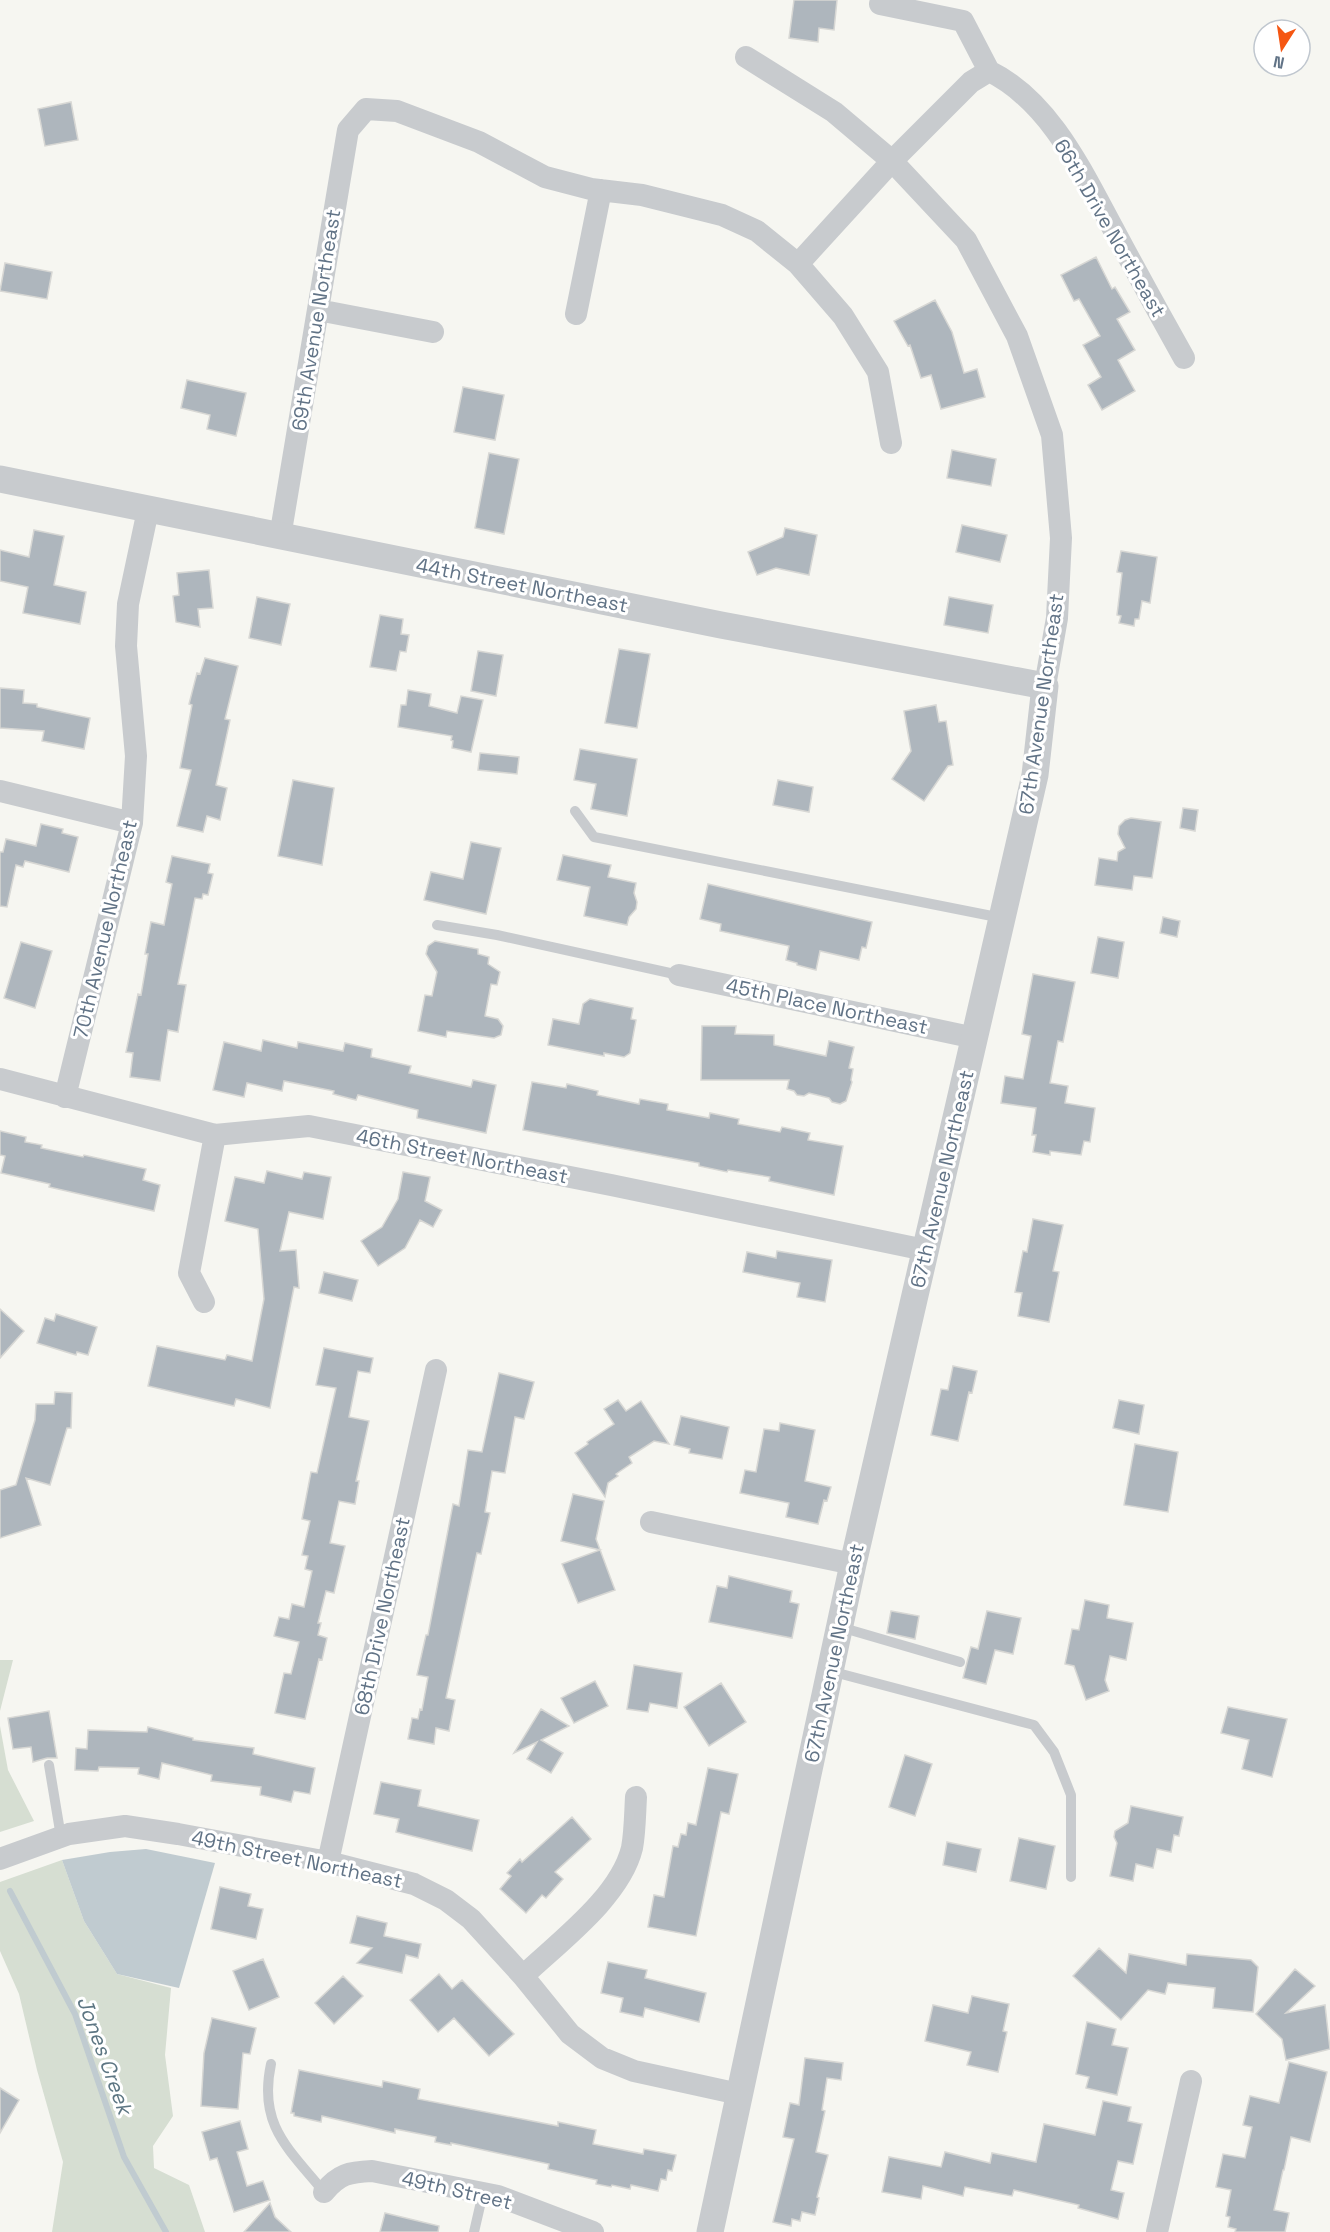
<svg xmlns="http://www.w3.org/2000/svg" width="1330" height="2232" font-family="'Space Grotesk',sans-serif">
  <rect width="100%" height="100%" fill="#f6f6f1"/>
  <path fill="#d6ded2" d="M0,1660H13L0,1711Z
    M0,1726L8,1770L34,1821L0,1832Z
    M62,1860L84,1921L117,1974L171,1988L165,2055L173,2116L153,2146L154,2168L189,2185L205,2232H52L63,2162L37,2070L19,1994L0,1951V1882Z"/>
  <path fill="#c0cbd0" d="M146,1849L215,1863L179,1988L117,1974L84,1921L62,1860L110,1852Z"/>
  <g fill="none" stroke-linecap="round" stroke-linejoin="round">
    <path stroke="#c0cbd0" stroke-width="6" d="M10,1891L75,2014L124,2157L166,2232"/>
  </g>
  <path fill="#aeb6bd" stroke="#d7d7d4" stroke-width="1.5" d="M794,0H837L834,30L819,28L818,42L789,38Z
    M71,102L78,140L45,146L38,109Z
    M1096,257L1112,289L1115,287L1130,312L1117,319L1135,350L1118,360L1135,391L1102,410L1088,385L1101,377L1083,345L1100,336L1079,299L1074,301L1061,275Z
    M5,263L52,272L47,299L0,291Z
    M935,300L952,332L964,373L977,369L985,397L941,409L931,375L921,378L910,345L908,346L894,321Z
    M187,380L246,393L236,436L207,429L210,415L181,408Z
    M463,387L504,395L495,440L454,432Z
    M952,450L996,459L991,486L947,478Z
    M489,453L519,459L504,534L475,528Z
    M962,525L1007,535L1000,562L956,552Z
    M785,528L817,535L809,575L776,568L757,575L748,552L783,537Z
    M34,530L64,536L54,585L86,592L80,624L23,613L28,587L0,581V550L29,557Z
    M1121,551L1157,557L1150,603L1142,601L1139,619H1135L1134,626L1119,623L1121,616L1117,615L1122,573L1117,572Z
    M209,570L213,608L198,609L200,627L176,622L173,596L179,595L177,573Z
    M257,597L290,604L281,645L249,638Z
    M949,597L993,605L988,633L944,625Z
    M380,615L403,619L401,634L409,635L406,652L400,651L396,671L370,667Z
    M619,649L650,654L637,728L605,723Z
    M478,651L503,655L496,696L471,691Z
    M205,658L238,666L225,719L230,720L216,785L227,788L220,820L207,816L203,832L177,826L191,770L180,768L192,705L189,704L197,673L200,674Z
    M0,688L24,690L23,703L37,704V707L90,718L84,749L42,741L44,731L0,728Z
    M408,690L431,694L429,706L457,713L461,696L483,700L471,752L452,748L453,741L451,740L452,736L398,727L401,705H406Z
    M936,705L939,722L946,721L953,765L948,766L924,801L892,779L911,751L904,711Z
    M580,749L637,759L627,816L591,809L596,784L574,780Z
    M480,753L519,757L517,774L478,770Z
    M293,780L334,788L322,865L278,856Z
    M778,780L813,787L809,812L773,805Z
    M1183,808L1198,810L1195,831L1180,828Z
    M1131,818L1161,822L1152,878L1134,876L1132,890L1095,885L1099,858L1117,861L1118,852L1125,848L1118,834L1119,826L1125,820Z
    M41,824L63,829L62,833L78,837L69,872L25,861L23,867L16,865L7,907L0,906V852H3L6,839L36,846Z
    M471,842L501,848L486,914L424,900L431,872L463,879Z
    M563,855L611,865L608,877L636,883L634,893L637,902L636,909L629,917L627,925L584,916L590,887L557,880Z
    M172,856L210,864L208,873L213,874L208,895L203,894L202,899L195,898L178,984L186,985L178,1032L168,1030L160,1081L130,1077L133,1053L126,1052L138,994L141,995L148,954H145L151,922L164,925L172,884L166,882Z
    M708,884L872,922L866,948L862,947L859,960L820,951L816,970L797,965V963L786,960L789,946L720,931L721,924L700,919Z
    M1163,917L1180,921L1177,937L1160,933Z
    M1098,937L1124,942L1118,978L1091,973Z
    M435,941L478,949V954L489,957L488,964L500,972L497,985L491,984L485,1016L498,1019L503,1026L501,1035L494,1038L447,1031L446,1037L418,1031L425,995L432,996L437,972L426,954L428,946Z
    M21,942L52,951L35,1008L4,998Z
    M1033,974L1075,982L1063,1042L1058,1041L1050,1083L1068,1086L1065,1103L1095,1108L1090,1142L1084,1141L1081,1155L1050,1151V1155L1033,1152L1036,1135H1032L1036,1108L1001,1103L1005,1076L1023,1079L1031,1036L1022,1034Z
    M590,999L633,1008L631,1019L636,1020L630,1053L624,1057L604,1053V1056L548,1045L553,1019L579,1024L583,1004Z
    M702,1026H736L735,1034L774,1035V1045L826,1056L829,1041L854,1047L849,1068L853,1069L851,1080L852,1082L846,1101L840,1104L832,1102L829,1098L809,1093L804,1096L797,1095L794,1091L787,1089L789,1080H701Z
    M263,1040L297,1048L298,1042L343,1051L345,1043L372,1049L371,1057L411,1066L409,1073L471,1087L473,1080L496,1085L486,1133L417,1118L418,1110L358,1095L356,1100L333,1094L334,1091L284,1081L282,1091L247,1083L244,1097L213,1090L224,1042L261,1051Z
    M532,1082L566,1088L567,1084L598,1091L597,1095L639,1104L640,1099L668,1104L667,1110L709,1118L710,1113L739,1119L738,1124L780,1132L782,1127L810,1133L808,1140L843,1146L834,1195L769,1181L770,1177L728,1170L727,1172L699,1166V1163L523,1130Z
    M0,1131L26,1137L25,1142L42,1145L41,1148L83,1157L84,1155L146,1169L143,1180L160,1185L154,1211L49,1187L50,1184L1,1173L5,1156L0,1155Z
    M267,1171L302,1179L304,1172L331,1177L323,1219L289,1212L280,1251L296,1250L299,1288L294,1287L270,1408L236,1399L234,1406L148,1386L157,1346L225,1360L227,1355L252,1361L264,1299L258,1229L225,1221L235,1177L264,1183Z
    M403,1172L430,1177L425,1201L442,1210L433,1227L420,1220L405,1248L378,1266L361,1241L382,1227L398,1199Z
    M1033,1219L1063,1225L1053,1271L1059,1272L1049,1322L1018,1316L1022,1293L1015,1292L1023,1251L1027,1252Z
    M777,1251L832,1260L825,1302L797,1297L800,1283L743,1272L747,1252L776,1258Z
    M324,1272L358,1280L352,1301L319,1293Z
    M0,1309L24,1331L0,1358Z
    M56,1314L97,1327L88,1355L77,1352L76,1355L37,1343L45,1318L54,1321Z
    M324,1348L373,1358L370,1373L358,1371L349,1417L369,1421L356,1481H359L355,1504L339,1501L330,1543L345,1546L334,1593L326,1591L318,1623H321L318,1635L327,1638L322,1660L319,1659L305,1719L275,1713L284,1673L291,1674L299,1642L274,1636L279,1617L289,1619L292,1604L304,1607L312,1571L305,1569L308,1556L302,1555L310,1521L302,1519L311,1472L317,1473L336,1388L316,1385Z
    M953,1366L977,1371L972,1393L969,1392L958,1441L931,1435L941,1389L948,1390Z
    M499,1373L534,1382L524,1419L515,1417L505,1473L492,1471L485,1512L490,1513L481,1554L477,1553L446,1698L455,1700L449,1731L436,1728L434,1744L408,1739L412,1718L418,1719L420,1709L422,1710L428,1677L417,1675L426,1635H428L453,1504L459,1506L468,1450L482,1452Z
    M55,1392L72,1393L71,1428H67L50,1485L26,1478L41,1525L0,1538V1490L16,1485L35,1420L36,1404H54Z
    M618,1400L626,1411L641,1401L669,1444L654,1441L629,1457L632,1463L616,1474L618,1476L608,1483L605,1497L575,1453L588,1444L587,1442L614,1424L604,1409Z
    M1119,1400L1144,1405L1139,1434L1113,1428Z
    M681,1416L729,1427L722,1459L689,1453L690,1449L674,1445Z
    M780,1423L815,1430L805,1481L831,1487L827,1501L824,1500L818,1524L786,1517L789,1503L740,1493L745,1470L756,1472L764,1429L779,1431Z
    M1135,1444L1178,1452L1168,1512L1124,1505Z
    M573,1494L604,1501L596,1539L615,1590L578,1603L562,1564L600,1550L561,1541Z
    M729,1576L792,1591L790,1602L799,1604L792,1638L709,1622L717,1586L727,1588Z
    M1085,1600L1109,1605L1107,1618L1133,1623L1126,1660L1110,1656L1105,1680L1109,1691L1086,1700L1074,1666L1065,1664L1072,1629L1079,1630Z
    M891,1611L919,1616L915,1639L887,1633Z
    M987,1611L1021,1618L1013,1654L995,1650L986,1684L963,1678L971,1647L978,1649Z
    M634,1665L682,1673L677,1708L650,1703L648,1712L627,1709Z
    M595,1681L608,1706L574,1723L561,1698Z
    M721,1683L746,1722L709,1746L684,1707Z
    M1228,1707L1287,1719L1272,1777L1242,1769L1249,1740L1221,1733Z
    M541,1709L569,1726L541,1740L563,1753L551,1773L527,1759L537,1742L514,1753Z
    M49,1711L57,1758H47L33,1762L31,1747L13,1749L8,1718Z
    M148,1727L193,1738V1740L254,1748L253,1754L315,1768L310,1794L294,1791L291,1802L260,1795L261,1787L211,1781L212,1775L162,1763L159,1779L138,1774L139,1768L99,1767L98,1771L75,1770L76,1748L87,1749L88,1730L147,1732Z
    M905,1755L932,1764L915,1816L889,1807Z
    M708,1768L738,1774L729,1814L721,1812L696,1936L648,1927L654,1895L664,1897L673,1846L678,1847L681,1834L686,1835L688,1823L696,1825Z
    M381,1782L421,1790L418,1806L479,1820L472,1851L396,1832L399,1819L374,1814Z
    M1131,1806L1183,1817L1179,1836L1174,1835L1171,1852L1157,1849L1153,1868L1136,1864L1133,1881L1110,1876L1117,1843L1114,1837L1115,1831L1128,1823Z
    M572,1817L591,1839L555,1872L563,1879L546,1898L542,1895L526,1913L500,1889L511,1876L507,1873L520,1859L522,1862Z
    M1019,1838L1055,1846L1046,1889L1010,1881Z
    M947,1842L981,1849L976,1872L943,1865Z
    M220,1887L251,1894L248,1906L263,1909L256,1939L211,1929Z
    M357,1916L387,1923L384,1936L421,1944L418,1958L406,1955L402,1973L357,1963L372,1948L350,1943Z
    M1099,1948L1126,1973L1129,1954L1186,1965L1187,1954L1251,1960L1258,1967L1253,2012L1213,2008L1215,1988L1168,1983L1165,1994L1148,1990L1121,2020L1073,1976Z
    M263,1959L279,1997L249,2010L233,1971Z
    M608,1962L647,1970L645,1978L706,1993L699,2022L645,2008L643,2017L620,2012L623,1998L601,1993Z
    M1295,1969L1315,1986L1286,2013L1325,2005L1330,2049L1286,2060L1282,2039L1256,2014Z
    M439,1974L452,1989L462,1980L514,2034L489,2056L454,2018L438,2032L410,2000Z
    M343,1976L363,1996L334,2024L315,2003Z
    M972,1996L1009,2004L1003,2031L1007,2032L998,2072L967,2065L971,2052L925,2041L933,2005L968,2013Z
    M212,2018L256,2028L250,2054L243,2053L238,2109L201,2106L204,2053Z
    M1087,2022L1116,2029L1112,2045L1128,2048L1117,2095L1086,2088L1089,2077L1076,2074Z
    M805,2058L843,2063L841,2080L827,2078L822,2110L825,2111L816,2152L828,2155L817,2197L819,2198L815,2215L802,2212L800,2221L792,2219L791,2226L773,2222L794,2139L783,2137L790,2103L799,2105Z
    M1289,2062L1327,2072L1310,2142L1291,2137L1284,2170H1283L1274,2210L1289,2213L1285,2232H1235L1236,2229L1228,2227L1230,2217L1226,2216L1231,2190L1216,2187L1223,2154L1245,2158L1252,2127L1243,2125L1250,2096L1279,2103Z
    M299,2070L382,2087L383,2081L420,2089L418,2099L558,2126V2122L596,2130L593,2144L643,2154L644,2149L676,2155L672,2171L668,2170L666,2180L661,2179L658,2191L631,2185L630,2189L612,2185L611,2187L596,2184L597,2180L548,2169L549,2164L451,2143V2145L435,2142L436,2137L395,2129V2133L322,2116L321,2122L294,2116V2113H291Z
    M0,2088L19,2100L0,2133Z
    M1103,2101L1131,2107L1128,2121L1142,2124L1133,2164L1118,2161L1111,2190L1124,2193L1118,2219L1078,2208L1079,2205L1014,2190L1012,2196L965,2187L963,2196L923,2186L921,2199L882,2192L889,2157L941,2167L945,2152L990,2163L992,2153L1036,2162L1044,2124L1095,2135Z
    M240,2121L248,2149L237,2152L247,2186L263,2181L270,2200L234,2212L217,2158L210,2160L202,2132Z
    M270,2203L275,2217L291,2232H244Z
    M385,2213L439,2226L438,2232H380Z"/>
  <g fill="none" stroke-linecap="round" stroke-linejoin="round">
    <path stroke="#c8cbce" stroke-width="10" d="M575,811L594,837L1002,918
      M437,925L497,935L679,975
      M840,1627L960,1662
      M830,1671L1034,1725L1054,1752L1071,1795V1877
      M49,1765L61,1837
      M271,2064C258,2125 288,2148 324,2192
      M474,2232L483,2193"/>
    <path stroke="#c8cbce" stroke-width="22" d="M880,4L963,21L989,71
      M746,57L834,112L892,161L966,240L1017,336L1052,435L1061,538L1057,618L1045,686
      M798,264L892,161L971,82L989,71C1052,102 1084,176 1116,234C1138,275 1161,317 1184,358
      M318,310L433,332
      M576,314L601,190
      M280,537L348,130L366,109L397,111L479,142L545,177L591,189L642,195L722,215L757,231L798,264L843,316L878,372L891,443
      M0,791L132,823
      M679,975L975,1038
      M0,1079L215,1135L309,1126L611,1185L925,1250
      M65,1097L132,823L136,756L126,646L128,604L148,510
      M204,1302L189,1273L215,1135
      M651,1522L853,1564
      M0,1859L69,1834L125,1826L178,1834L328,1862L414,1884L446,1900L471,1919L523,1976L570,2034L602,2058L634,2071L739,2094
      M328,1862L436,1370
      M523,1976C560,1941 620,1897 632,1848C635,1832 635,1814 636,1797
      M324,2192C339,2174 349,2172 372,2171L498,2196L593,2232
      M1157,2232L1191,2081"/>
    <path stroke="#c8cbce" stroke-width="27" d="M0,479L721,625L1045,686L1035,775L853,1564L710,2232"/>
  </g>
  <g text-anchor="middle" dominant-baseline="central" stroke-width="6" stroke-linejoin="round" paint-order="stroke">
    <g font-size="20" fill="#617386" stroke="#fff">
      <text transform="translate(1110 228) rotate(60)">66th Drive Northeast</text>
      <text transform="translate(316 320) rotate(-81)">69th Avenue Northeast</text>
      <text transform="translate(522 585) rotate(11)">44th Street Northeast</text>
      <text transform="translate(1041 704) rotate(-82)">67th Avenue Northeast</text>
      <text transform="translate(105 929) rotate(-77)">70th Avenue Northeast</text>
      <text transform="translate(827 1006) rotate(12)">45th Place Northeast</text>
      <text transform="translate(462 1156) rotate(11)">46th Street Northeast</text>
      <text transform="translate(942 1179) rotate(-77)">67th Avenue Northeast</text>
      <text transform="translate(382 1616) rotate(-78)">68th Drive Northeast</text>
      <text transform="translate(834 1653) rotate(-78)">67th Avenue Northeast</text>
      <text transform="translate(297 1859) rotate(12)">49th Street Northeast</text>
      <text transform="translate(457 2190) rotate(13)">49th Street</text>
    </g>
    <g font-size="21" font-style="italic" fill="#5d7683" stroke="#fff">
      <text transform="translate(105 2055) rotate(70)">Jones Creek</text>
    </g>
  </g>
  <g transform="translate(1282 48) rotate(192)"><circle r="28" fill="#ffffff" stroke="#c0c7cf" stroke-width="1.5"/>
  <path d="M0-4.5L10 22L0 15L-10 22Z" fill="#f55612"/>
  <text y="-9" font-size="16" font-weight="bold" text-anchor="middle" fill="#617386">N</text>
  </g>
</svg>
